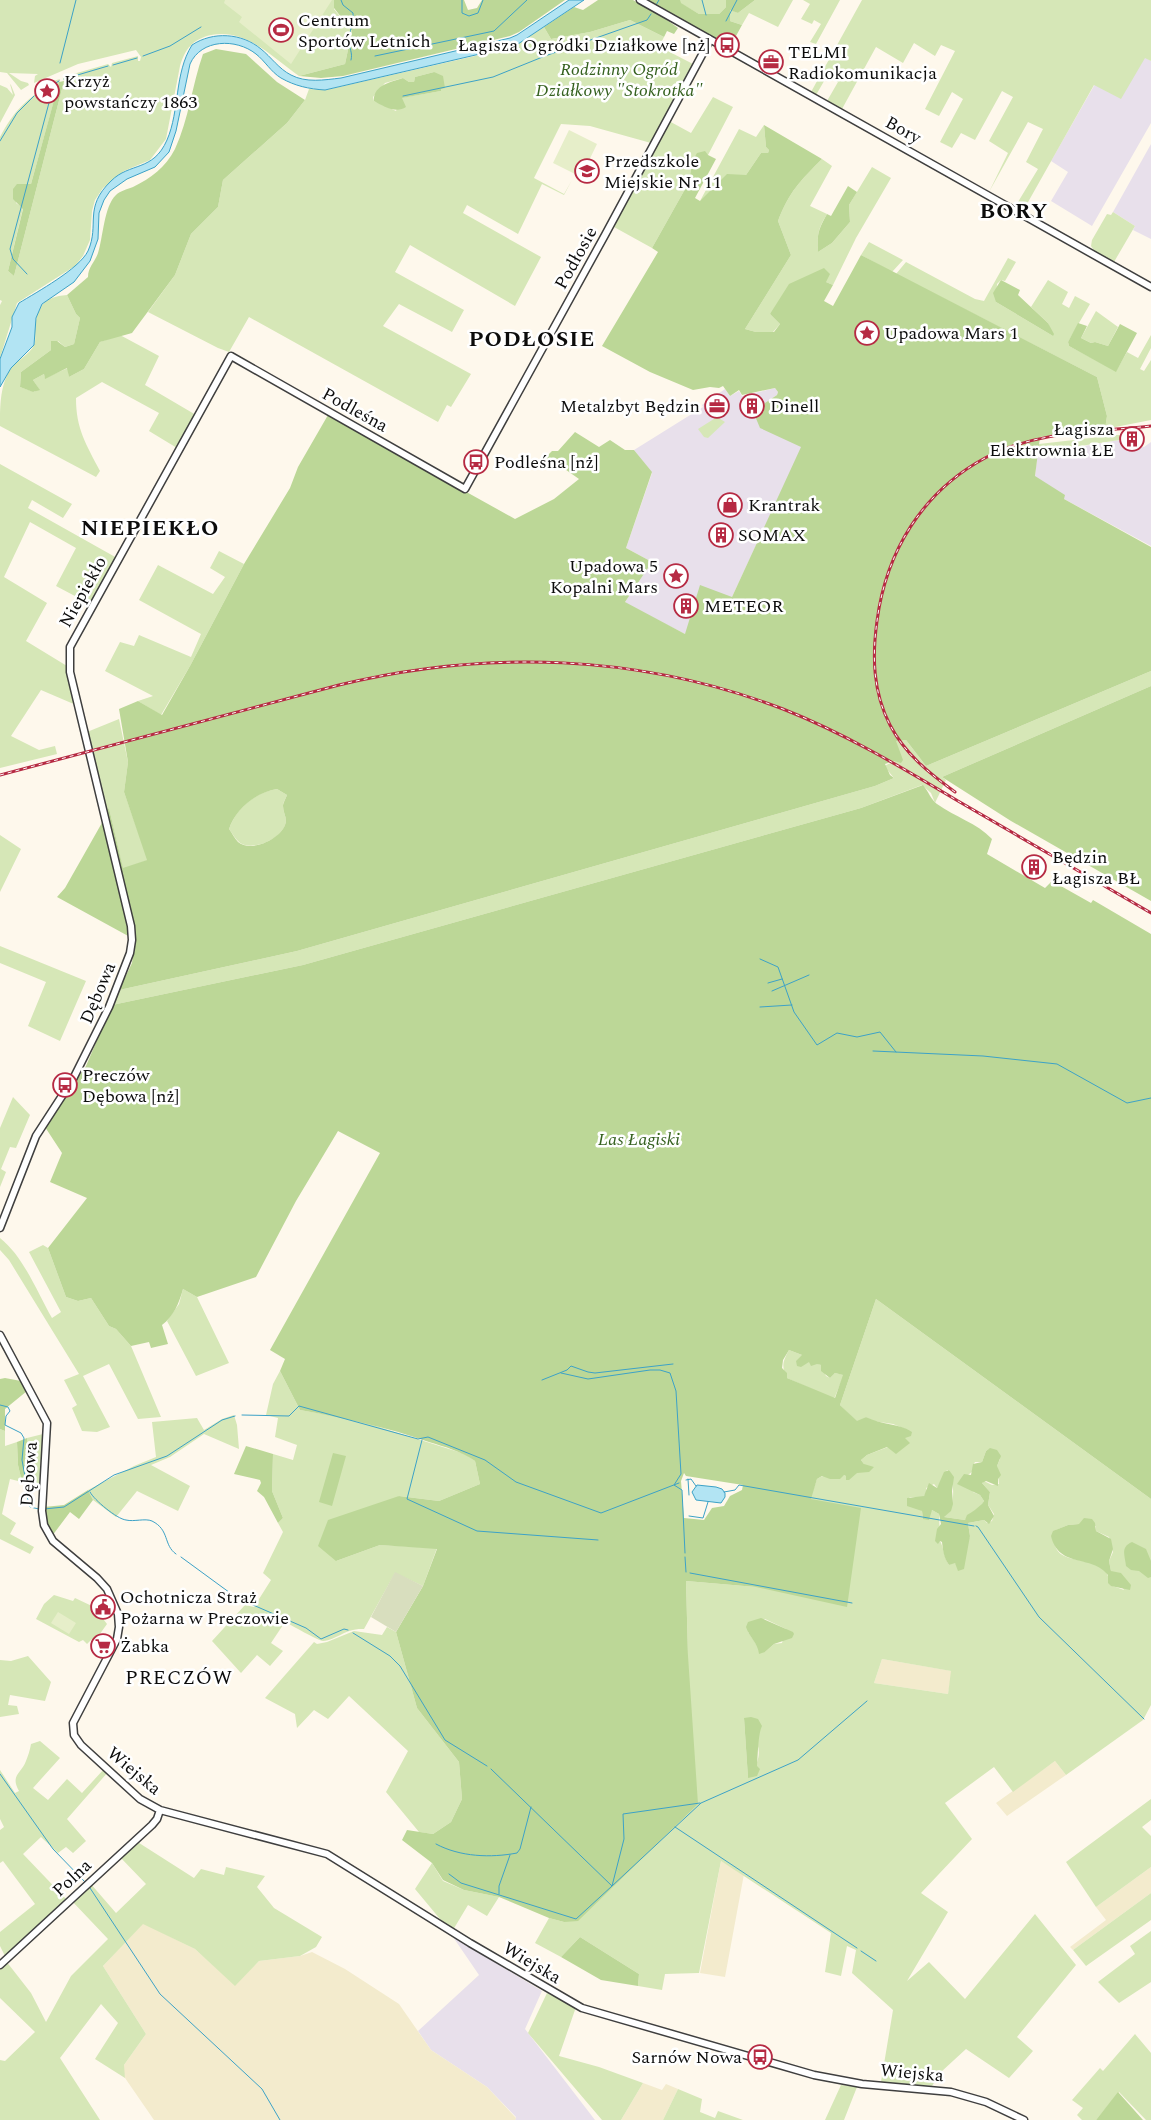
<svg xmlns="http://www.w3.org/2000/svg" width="1151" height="2120" font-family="Spectral,serif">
  <rect width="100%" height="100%" fill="#fef8ec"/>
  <path fill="#e8e0eb" d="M1145,57L1151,61V123L1092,226L1051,201L1068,172L1051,161L1095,84Z
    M1151,144V239L1133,230L1135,226L1113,212Z
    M775,388L778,392L777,395L757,409L802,447L732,597L685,634L628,605L625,602L652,562L626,548L652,473L634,450L703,407L702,405L725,389L730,396L739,391L742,396Z
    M1126,439L1127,449L1144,447L1151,442V546L1064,499L1035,477L1037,457L1054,451Z
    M453,1937L542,1991L525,2029L595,2120H515L516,2117L487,2087L431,2050L418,2031L479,1975Z"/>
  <path fill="#f3ebcd" d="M882,1659L952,1671L948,1694L874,1683Z
    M1055,1761L1066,1775L1007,1816L996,1803Z
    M721,1861L744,1874L725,1977L700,1973Z
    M1151,1867V1893L1073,1950L1070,1947L1106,1920L1096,1907Z
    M143,1923L195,1949L235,1985L259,1961L300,1956L312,1952L345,1969L399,2004L431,2050L487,2087L516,2118L515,2120H154L125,2078L123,2069L124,2065L146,2034L103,1966Z
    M643,2083L662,2090L666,2084L678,2089L663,2120H621Z"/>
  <path fill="#d6e7b7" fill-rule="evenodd" d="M0,0H334V9L352,31L345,64L299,76C272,57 246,28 211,35C193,39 185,49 180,66L166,139L150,160L124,171L103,188L95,200L92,211L90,240L83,256L75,266L17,303L0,358V305L2,301L0,300V137C14,111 23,103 44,88L47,92L45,87L53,81L60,79L31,184H17L16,203L23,208L8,271L14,276L64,81L63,77L108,64L111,67L112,63L138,56V61H140L141,57L136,50L78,64L34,83L35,76L38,74L9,73L21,81L28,83L29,85L21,90L7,73L0,72Z
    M680,0H726V7L719,14H699L680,3Z
    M755,0H793L778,27L749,13L742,25L730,21V9L738,13Z
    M803,0H840L816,44L810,42L821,24L814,20L812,24L801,19L810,4Z
    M862,0H1151V61L1145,58L1121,99L1094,85L1023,211L1015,207L1038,169L1026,162L1043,129L1028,122L989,192L1008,153L989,141L1013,97L1002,91L975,140L961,133L952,148L940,142L963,99L952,92L939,116L925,109L955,51L941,45L935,56L914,43L903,63L876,47L842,109L827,101L838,82L827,76L816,95L811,92Z
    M630,20L664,37L660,45L662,48L693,64L651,143L590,126L561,124L534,178L564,194L572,180L564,195L542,184L518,234L467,205L463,213L541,257L515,306L410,245L395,272L464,310L452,332L399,304L383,326L471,374L451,407L447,405L438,422L249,317L229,352L218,348L148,312L175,275L191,234L218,207L223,180L287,123L305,100L309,89L326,90L510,48L544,27L551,39L590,32ZM434,72L441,91L401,98L396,111L374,101L373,97L385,83L403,78L409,82H414L415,77Z
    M6,80L11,85L15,95L0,123V85L7,88L13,95L10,84Z
    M713,97L733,107L708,155L692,162L689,182L652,248L614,227L669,121L691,133Z
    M764,125L766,147L769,150L768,153H761L746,175L700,201L739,129L756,137Z
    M822,159L832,166L810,206L827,214C818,229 817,234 818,252L832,243L850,222L849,205L872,167L891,178L856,238L833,285L826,282L770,314L780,324L773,332H756L745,329L791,255L778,221C789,192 800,181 822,159Z
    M1113,212L1135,226L1114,262L1095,252L1091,246L1092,240L1107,214L1111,215Z
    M869,242L903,260L892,272L861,255Z
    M1008,258L1016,262L1005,281L1001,280L997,284L996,302L1053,336L1048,323L1031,307L1048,280L1068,292L1062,304L1069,308L1075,296L1090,304L1068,342L1069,346L1116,371L1127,352L1138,358L1151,335V348L1140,369L1144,371L1151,360V420L1105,429L1107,416L1097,377L896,274L906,262L975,299L984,301Z
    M67,295L76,314L80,318L74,344L65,347L58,341L51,350L21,372L20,387L34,392L39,389L33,380L44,374L45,378L68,368L69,377L84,369L100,342L120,335L159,356L145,385L196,415L177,448L149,431L159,413L102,382L76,398C76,429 86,444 100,471L96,477L0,426C0,406 0,383 12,367C18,360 30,354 34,345C36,341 35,334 35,330C37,306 43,297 67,295Z
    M1096,311L1118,327L1108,346L1095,342L1091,343L1081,338Z
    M717,417L725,422L708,438L704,437L698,429Z
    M1117,435H1125L1126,439L1054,450L1037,457L1039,444Z
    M0,464L72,504L63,518L32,500L28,508L117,558L90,604L56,586L76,548L30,522L4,577L47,603L26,641L67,666L76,705L41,690L11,736L39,750L55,746L57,754L0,768Z
    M219,551L244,564L190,666L161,715L138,701L153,696L105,671L120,642L134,646L139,635L191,657L201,634L139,600L158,565L213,594L225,577L210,568Z
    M1151,671V686L942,777L946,780L935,803L931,793L922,785L861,808L303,965L112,1005L119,990L297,951L875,786L894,778L884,766L895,761L899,751L895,741L906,740L926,766Z
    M119,719L128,762L124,792L148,860L123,869L109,808L106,811L87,732Z
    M277,789L287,795C286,798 283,802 283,806C283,813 288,819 285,825C280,839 255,850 242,844C236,841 233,834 229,829C236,808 256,792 277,789Z
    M0,835L21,849L0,892Z
    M0,946L86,981L60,1041L28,1026L46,982L0,963Z
    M13,1097L30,1115L16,1148L10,1147L1,1169L6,1172L0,1187V1128Z
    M0,1238C24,1257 37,1292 52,1318L61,1312L29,1252L43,1245L48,1248L66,1297L78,1301L91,1298L109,1326L116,1329L131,1346L161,1417L138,1419L109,1364L83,1376L110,1427L97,1432L82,1431L72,1408L77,1405L64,1380L79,1374L9,1260L0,1250Z
    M183,1289L197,1297L229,1363L196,1376L167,1321L179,1304Z
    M876,1299L1151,1499V1705L1143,1720L1066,1775L1055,1761L1013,1792L994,1767L945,1803L972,1839L921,1893L948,1912L907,1981L929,1962L965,1999L1035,1914L1076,1965L1017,2037L1033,2051L1009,2078L966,2049L941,2072L932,2086L881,2082L893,2010L852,1973L856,1950L847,1946L841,1976L825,1972L831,1933L721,1861L699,1973L665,1974L662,1990L638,1986L639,1974L580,1937L561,1957L535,1943L549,1918L564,1922L688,1656L686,1581L756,1587L810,1499L817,1479C827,1472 840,1475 851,1476L864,1464L861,1460L867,1455L888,1447L896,1453L908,1430L893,1424L873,1421L866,1417L857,1422L840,1405ZM989,1449H993L1000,1459L997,1466L999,1484L992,1485L984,1481L982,1483L990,1492L988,1505L994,1514L992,1521L987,1523L984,1520L968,1523L970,1536L957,1565L954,1562L949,1565C944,1558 943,1545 940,1541L939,1514L932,1510L923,1519L922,1511L909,1497H923L927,1492L926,1488L934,1484L937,1488L947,1470H949C954,1477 955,1505 949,1512C947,1514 945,1514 944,1517L965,1520C970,1512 981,1510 984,1501L980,1495L973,1492L968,1475L973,1471V1465L975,1462H982L986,1451ZM1079,1524L1096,1526V1531L1109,1537L1113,1552L1109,1561L1111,1571L1124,1590L1110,1585C1109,1580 1109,1576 1105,1571C1089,1553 1046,1569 1056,1530L1068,1525ZM765,1619L786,1629L782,1643L774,1644L765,1652L758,1647L748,1632ZM882,1659L951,1671L948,1694L874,1683ZM744,1718C758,1743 767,1752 748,1778Z
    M789,1350L802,1355L806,1363L809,1361L821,1365L826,1376L830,1378L835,1373L844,1375L834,1399L787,1378C781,1366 783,1361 789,1350Z
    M280,1371L300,1410L357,1420L465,1454L475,1461L480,1484L439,1501L399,1496L336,1561L380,1545L437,1548L423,1586L395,1573L364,1629C345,1628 337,1640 323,1641C319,1641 291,1625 285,1622L271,1643L283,1651L270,1666L257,1655L241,1673L212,1641L245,1605L254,1607L271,1580L263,1573L283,1532L278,1523L283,1518L272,1491L273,1454L293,1460L297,1445L275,1437L278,1418L266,1415L273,1384Z
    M234,1415L237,1425L239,1449L204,1434L170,1457L151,1465L190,1486L178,1511L137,1491L116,1517L93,1500L88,1490L134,1466L156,1457L152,1422L197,1418L204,1430L222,1419Z
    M0,1429L5,1431V1446L17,1442L18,1465L22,1482L10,1479L2,1514L16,1523L10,1534L34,1547L30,1554L0,1539Z
    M43,1434L39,1486L31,1484L27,1438Z
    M54,1595L73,1601L75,1598L94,1607L107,1624L97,1638L92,1639L87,1644L83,1640L79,1642L36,1619L44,1604Z
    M387,1627L396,1632L417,1708L459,1762L462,1799L451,1822L433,1834L419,1832L386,1792L408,1751L349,1696L328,1719L314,1710L297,1728L295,1714L265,1698L314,1642L317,1644L327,1642L354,1631L382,1635Z
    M28,1656L51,1682L45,1701L10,1695L8,1705L17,1706L19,1714L0,1717V1660L11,1661Z
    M40,1741L60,1758L33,1788L48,1800L67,1779L82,1793L104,1769L108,1772L67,1819L86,1841L73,1853L66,1847L58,1853L41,1837L23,1854L68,1901L5,1956L0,1946V1932L35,1904L3,1861L0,1863V1830L4,1827L0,1819V1770L15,1793L19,1791C10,1775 21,1774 26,1761C28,1756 30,1750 31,1744Z
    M1151,1799V1820L1142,1827L1151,1836V1867L1096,1907L1066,1862Z
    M136,1841L194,1878L201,1869L224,1875L226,1867L265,1876L257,1887L274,1908L322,1937L316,1947L300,1956L259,1961L235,1986L195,1949L143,1924L103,1966L146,2034L124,2065L125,2078L95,2059L118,2023L101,2004L60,2058L100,2120H0V2060L5,2061L35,2032L0,1998V1967L6,1961L31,1993L46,2022L71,1976L108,1939L71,1900L90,1883L116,1913L146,1884L119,1856Z
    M432,1863L443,1881L464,1890L499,1897L487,1916L468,1905L453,1930L445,1925L415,1889Z
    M1151,1893V1920L1086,1966L1073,1950Z
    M1151,1931V1982L1119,2003L1098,1982L1135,1954L1130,1946Z
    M547,1993L576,2007L559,2056L599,2067L643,2083L621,2120H602L528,2033Z
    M1135,2034L1151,2053V2120H1146L1119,2092L1096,2120H1082L1077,2115L1083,2108L1072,2100L1100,2068L1103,2071Z
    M841,2085L857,2087L844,2120H825Z
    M678,2089L702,2099L700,2112L715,2118L718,2111L743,2120H663Z"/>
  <path fill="#bcd797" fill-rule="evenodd" d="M334,0H464L468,10L477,8L482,0H565L519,32L510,36L343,76L321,78L299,76L345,64L352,31L334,8Z
    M598,0H633L663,17L678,28L674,34L667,31L664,37L630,20L590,32L551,39L544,27L574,7L583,10Z
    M648,0H680L681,3L699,14H719L726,7V0H755L738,13L730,10V21L742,25L730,47Z
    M216,49L246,54L277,82L305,100L287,123L223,180L218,207L191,234L175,275L132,333L100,342L84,369L69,377L67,368L45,379L44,374L33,380L40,390L33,392L20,387L21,372L51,350V341H57L65,347L74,344L80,318L76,314L67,295L88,277C88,267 95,262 98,253C103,238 104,206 116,195C120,191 128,189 133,187C151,178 165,168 175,149C189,119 192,85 203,54Z
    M434,72L443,76L445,88L441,89V91L402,98L406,107C396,114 383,106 374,101C373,85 391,82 403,78L409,82H414L415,77Z
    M64,81L14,276L8,271L23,209L13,199V189L17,184H31L59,82Z
    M764,125L822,159C800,181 789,192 778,221L791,255L745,329L756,332H774L780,324L770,314L789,284L824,268L830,274L826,282L833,285L824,301L833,306L861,255L1097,377L1107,416L1105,429L1040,437L1035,476L1065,495L1064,499L1151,547V671L926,766L906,740L896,741L903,760L901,763L894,761L885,764L890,775L894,778L875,786L297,951L119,990L132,963L135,941L106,811L109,808L123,868L147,860L124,792L128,762L119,709L138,701L162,715L190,666L244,564L290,488L298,467L328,415L515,519L554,499L579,479L552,460L544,459L552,451H558L575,432L599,447L610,440L625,450H634L652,472L626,548L652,562L625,602L685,634L700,585L732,597L801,447L760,428L755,416L759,413L756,409L777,395L778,392L775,388L742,395L739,390L730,396L723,386L719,388L710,387L693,390L650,372L602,346L658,252L652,248L689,182L692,162L697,153L705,151L708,155L716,159L695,198L700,201L727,174L746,175L761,153H768L769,150L766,147ZM277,789L287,795C286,798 283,803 283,806C283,813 288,819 285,825C280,839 251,853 238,842C235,839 232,833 229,829C236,808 257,792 277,789Z
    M848,186L857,192L849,205L850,222L832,243L818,252C817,234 818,230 827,214L831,216Z
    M1001,280L1020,290L1018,295L1048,323L1054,334L1053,336L996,302L993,293Z
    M1078,323L1087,326L1081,338L1091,343L1095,342L1108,346L1120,324L1137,333L1116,372L1069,346L1068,342Z
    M1151,686V901L1011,821L942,777Z
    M923,785C928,791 932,801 937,804C955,817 977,823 992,839L987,854L1045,888L1052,881L1091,903L1093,900L1151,934V1499L876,1299L840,1405L857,1421L866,1417C881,1425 899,1423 912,1432L911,1436L905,1438L910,1443L896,1454L887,1447L867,1455L861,1460L864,1464L874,1467L869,1472L857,1473L849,1480H846V1476L844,1475L840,1479H830L822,1476L817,1479L811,1499L861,1508L847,1607L756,1587L686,1581L688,1656L698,1804L578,1921L564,1922L549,1918L499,1897L464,1890L443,1880L432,1863L402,1840L407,1830L433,1834L451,1822L462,1799L459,1762L417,1708L396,1632L423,1586L437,1549L380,1545L336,1561L318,1546L328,1520L399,1496L439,1501L480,1484L475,1461C461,1451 445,1447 429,1442C387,1427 344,1418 300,1410L280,1371L285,1359L270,1350L380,1153L338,1131L296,1201L256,1277L197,1297L183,1289C179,1303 174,1316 162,1325L168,1344L151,1348L149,1342L131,1346L116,1329L109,1326L91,1298L78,1301L66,1297L48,1248L87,1198L50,1182L62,1153L45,1127L86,1066L112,1005L303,965L861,808ZM789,1350L802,1355L796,1361L797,1366L801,1367L809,1362L811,1366L817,1364L821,1365V1371L830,1378L835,1373L843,1375L835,1398L787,1378V1373L782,1368L783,1360ZM684,1473L686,1476L743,1485L742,1490L730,1496L724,1506L712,1508L704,1520L684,1518L681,1481Z
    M103,821L130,932V937L57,897L65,888Z
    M5,1378L21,1381L27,1391L5,1409V1431L0,1429V1379Z
    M27,1438L31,1484L22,1482L18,1465L17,1442Z
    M246,1446L273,1454L272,1491L283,1518L278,1523L264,1497L257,1491L261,1483L260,1480L234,1474Z
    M990,1448L997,1450L1001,1456L997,1466L1001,1475L998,1479V1486L986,1481L982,1483L990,1492L988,1505L994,1516L989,1524L984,1520L968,1523L970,1536L964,1569L958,1571L955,1563L949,1565C944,1558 943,1551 942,1542L940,1541L938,1544L935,1541L937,1529L941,1524L939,1514L932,1510L929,1520L923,1519L922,1511L907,1506V1498L924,1496L929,1483L937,1488L944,1472L949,1470L954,1477L952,1491L953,1504L951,1511L944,1517L965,1520L967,1515C973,1512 977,1508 982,1504L984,1501L980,1495L957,1484L964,1474L971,1475L973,1464L982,1462L986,1451Z
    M333,1453L346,1456L332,1506L319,1502Z
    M88,1490L93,1500L79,1519L70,1512L52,1536L47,1528L44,1507L64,1505Z
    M1084,1518L1092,1519L1095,1523L1096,1531L1111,1539L1113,1549L1109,1561L1111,1571L1121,1573L1131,1585L1130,1590L1111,1586L1108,1583V1575C1092,1554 1059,1569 1051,1536L1053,1531L1068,1525L1079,1524Z
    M1132,1542L1146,1549L1151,1561V1577L1148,1578L1139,1571L1131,1570L1126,1566C1125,1556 1120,1547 1132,1542Z
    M761,1618L793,1632L794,1634L792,1638L774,1644L765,1652L759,1654C758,1643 749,1637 746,1627L748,1622Z
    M751,1717L758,1719L762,1726C758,1734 758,1755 757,1766L760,1769L757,1776L748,1778L744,1718Z
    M580,1937L639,1974L638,1986L601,1980L561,1957Z
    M1118,2092L1143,2120H1096Z"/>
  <path fill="#d8debe" d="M395,1572L423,1586L396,1632L371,1617Z"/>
  <path fill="#e6eec9" d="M225,0H332L291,64L239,22L242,17L224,3Z
    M569,130L597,144L581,177L553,163Z
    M58,1612L76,1623L69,1634L51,1623Z"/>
  <path fill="#b2e4f3" stroke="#3ca2c7" d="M569,0H584L518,44L510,47L325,90C309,89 295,86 281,78C271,72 265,61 256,54C236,38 201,39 190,64L176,131L169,152L155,167L127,179L110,191L104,200L99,213L98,239L90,261L74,282L42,304L36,318L34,345L11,368L0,387V359L12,327V317L19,303C37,292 79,269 88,251C100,224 83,208 111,181C130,162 153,172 167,140C180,110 174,74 192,45C213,31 242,33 261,49C271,57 279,69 291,75C306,83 324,80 341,78L510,38L517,35Z
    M697,1485L716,1487L722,1489L725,1493V1497L721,1503L696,1500L692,1492Z"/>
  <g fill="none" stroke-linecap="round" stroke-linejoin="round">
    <path stroke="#3ca2c7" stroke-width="1" d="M341,0L343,5L353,13C354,23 349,31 349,41C349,48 353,53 351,60
      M462,0V13L469,16L478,13L483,0
      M702,0L706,15
      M656,5L659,0
      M726,21L737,0
      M143,56L170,46L201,27
      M375,56L494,31L527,0
      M60,63L76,0
      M113,65L137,58
      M64,79L108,66
      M403,96L493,77L545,56L647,20L651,14
      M0,141L17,113L34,96
      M27,274L13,259L10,249L54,84L59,81
      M760,959L778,967L794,1012L817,1045L837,1033L857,1037L880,1032L896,1052
      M768,983L782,979
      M772,991L809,975
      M760,1007L792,1005
      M873,1051L983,1056L1057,1064L1127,1103L1151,1098
      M561,1373L588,1379L650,1370H660L670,1373L676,1391L681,1474L674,1485L682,1490L685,1553
      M542,1380L567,1370L571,1366L588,1372L595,1373L673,1364
      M0,1405L8,1407L10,1411L6,1416L5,1425L21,1433L24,1438L22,1460L26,1482L25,1490L30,1507L39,1509
      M242,1415L289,1416L299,1406L418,1439L428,1437L485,1460L516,1482L601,1513L679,1483
      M422,1440L407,1499L477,1531L598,1540
      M688,1479L689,1495
      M686,1480L691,1479L696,1486
      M90,1492C94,1500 117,1519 126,1520C134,1522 145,1518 152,1521C170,1530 163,1545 176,1554
      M724,1492L735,1490L739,1485L974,1526
      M44,1509L64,1507L114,1475L167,1456L222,1420L235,1416
      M689,1516L703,1518L708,1502
      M976,1526L978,1527L1039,1617L1144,1719
      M181,1557L237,1598L306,1628L321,1639L344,1629L348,1630
      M685,1557L686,1572
      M690,1573L852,1603
      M353,1633L390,1656L400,1666L445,1740L487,1766
      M491,1769L612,1886L701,1803L798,1760L867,1701
      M0,1774L53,1849L85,1882
      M675,1827L857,1948
      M436,1844C460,1857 491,1858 517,1853L520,1849L531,1807
      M449,1874L461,1883L576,1919L612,1886L624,1839L623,1814L700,1803
      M90,1888L160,1994L262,2089L280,2120
      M499,1894V1886L510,1855
      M861,1951L876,1961"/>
    <g stroke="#3f3f3f" stroke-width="9">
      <path id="minor" d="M640,0L1151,287
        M0,1228L36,1136L73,1079L109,1007L130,953L132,940L131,926L70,672V647L231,356L465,489L605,235L710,40
        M0,1335L47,1423L42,1511L44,1525L53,1541L97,1578L107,1589L118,1614L119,1627L117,1639L73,1723L74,1735L81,1745L140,1799L160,1810L327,1854L470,1943L582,2008L814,2075L862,2084L951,2092L986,2102L1024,2120
        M0,1965L152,1825L157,1819L160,1810"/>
    </g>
    <use href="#minor" stroke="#fff" stroke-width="6"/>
    <g stroke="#b62a43" stroke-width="3">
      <path id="rail" d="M0,775L339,685C487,649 640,654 783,709C844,733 901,767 958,801C1022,838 1087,876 1151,913
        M955,792C929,773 905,754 890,725C873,692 872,657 877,621C886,552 922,492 985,458C1035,431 1096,432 1151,426"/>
    </g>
    <use href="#rail" stroke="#fff" stroke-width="1" stroke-dasharray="4" stroke-linecap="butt"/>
  </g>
  <defs>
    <g id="stadium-ring" transform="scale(1.25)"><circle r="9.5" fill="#fff" stroke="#b62a43" stroke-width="1.5"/><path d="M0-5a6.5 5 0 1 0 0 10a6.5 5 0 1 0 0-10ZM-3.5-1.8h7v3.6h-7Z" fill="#b62a43"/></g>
    <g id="bus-ring" transform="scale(1.25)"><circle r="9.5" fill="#fff" stroke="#b62a43" stroke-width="1.5"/><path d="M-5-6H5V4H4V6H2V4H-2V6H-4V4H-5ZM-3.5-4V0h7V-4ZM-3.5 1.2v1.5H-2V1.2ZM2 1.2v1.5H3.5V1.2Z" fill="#b62a43"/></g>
    <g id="office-ring" transform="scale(1.25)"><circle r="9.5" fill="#fff" stroke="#b62a43" stroke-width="1.5"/><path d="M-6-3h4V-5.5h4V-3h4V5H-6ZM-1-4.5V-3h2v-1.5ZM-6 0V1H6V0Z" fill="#b62a43"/></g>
    <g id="sight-ring" transform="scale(1.25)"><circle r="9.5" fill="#fff" stroke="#b62a43" stroke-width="1.5"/><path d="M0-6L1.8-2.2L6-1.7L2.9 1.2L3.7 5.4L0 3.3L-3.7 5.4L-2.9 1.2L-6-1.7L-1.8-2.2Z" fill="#b62a43"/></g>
    <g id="school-ring" transform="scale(1.25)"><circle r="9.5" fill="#fff" stroke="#b62a43" stroke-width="1.5"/><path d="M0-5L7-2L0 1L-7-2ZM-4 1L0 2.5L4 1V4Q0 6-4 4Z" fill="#b62a43"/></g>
    <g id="building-ring" transform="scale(1.25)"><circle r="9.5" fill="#fff" stroke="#b62a43" stroke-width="1.5"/><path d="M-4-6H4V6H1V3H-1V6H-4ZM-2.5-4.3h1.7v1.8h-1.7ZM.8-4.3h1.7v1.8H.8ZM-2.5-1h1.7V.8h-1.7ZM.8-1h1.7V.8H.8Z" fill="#b62a43"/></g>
    <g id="shop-ring" transform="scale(1.25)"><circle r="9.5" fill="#fff" stroke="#b62a43" stroke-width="1.5"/><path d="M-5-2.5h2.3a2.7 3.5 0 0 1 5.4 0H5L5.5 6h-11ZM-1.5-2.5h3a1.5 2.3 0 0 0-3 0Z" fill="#b62a43"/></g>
    <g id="civic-ring" transform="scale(1.25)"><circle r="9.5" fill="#fff" stroke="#b62a43" stroke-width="1.5"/><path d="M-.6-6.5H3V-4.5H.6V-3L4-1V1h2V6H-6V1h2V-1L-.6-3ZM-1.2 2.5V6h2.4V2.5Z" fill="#b62a43"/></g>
    <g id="supermarket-ring" transform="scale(1.25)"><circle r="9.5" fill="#fff" stroke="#b62a43" stroke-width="1.5"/><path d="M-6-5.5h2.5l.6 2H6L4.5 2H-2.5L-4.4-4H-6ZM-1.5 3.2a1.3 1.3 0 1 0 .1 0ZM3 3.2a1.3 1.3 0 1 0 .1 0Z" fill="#b62a43"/></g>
  </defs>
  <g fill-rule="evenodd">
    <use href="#stadium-ring" x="281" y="30"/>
    <use href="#bus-ring" x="727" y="45"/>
    <use href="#office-ring" x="771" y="62"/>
    <use href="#sight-ring" x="47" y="91"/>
    <use href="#school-ring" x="587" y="171"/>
    <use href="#sight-ring" x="867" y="333"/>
    <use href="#office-ring" x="717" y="406"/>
    <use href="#building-ring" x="752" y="406"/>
    <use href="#building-ring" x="1132" y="439"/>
    <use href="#bus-ring" x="476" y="462"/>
    <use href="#shop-ring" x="730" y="505"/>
    <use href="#building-ring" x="721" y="535"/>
    <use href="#sight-ring" x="676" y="576"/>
    <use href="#building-ring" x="686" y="606"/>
    <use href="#building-ring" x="1034" y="867"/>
    <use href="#bus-ring" x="65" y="1085"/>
    <use href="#civic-ring" x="103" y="1607"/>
    <use href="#supermarket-ring" x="103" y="1646"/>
    <use href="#bus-ring" x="760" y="2057"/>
  </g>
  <g text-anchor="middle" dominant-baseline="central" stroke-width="5" stroke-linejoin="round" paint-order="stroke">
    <g font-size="18" fill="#0c0c0c" stroke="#fff" text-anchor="start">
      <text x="298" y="20">Centrum<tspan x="298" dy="21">Sportów Letnich</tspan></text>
      <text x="710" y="45" text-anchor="end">Łagisza Ogródki Działkowe [nż]</text>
      <text x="788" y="52">TELMI<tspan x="788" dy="21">Radiokomunikacja</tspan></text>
      <text x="64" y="81">Krzyż<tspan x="64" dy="21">powstańczy 1863</tspan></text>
      <text x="604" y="161">Przedszkole<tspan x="604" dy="21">Miejskie Nr 11</tspan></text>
      <text x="884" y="333">Upadowa Mars 1</text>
      <text x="700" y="406" text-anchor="end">Metalzbyt Będzin</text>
      <text x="770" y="406">Dinell</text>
      <text x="1114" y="429" text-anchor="end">Łagisza<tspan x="1114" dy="21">Elektrownia ŁE</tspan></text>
      <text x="494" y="462">Podleśna [nż]</text>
      <text x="748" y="505">Krantrak</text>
      <text x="738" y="535">SOMAX</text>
      <text x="658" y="566" text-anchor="end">Upadowa 5<tspan x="658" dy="21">Kopalni Mars</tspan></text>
      <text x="704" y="606">METEOR</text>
      <text x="1052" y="857">Będzin<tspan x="1052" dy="21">Łagisza BŁ</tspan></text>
      <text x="82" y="1075">Preczów<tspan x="82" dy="21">Dębowa [nż]</tspan></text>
      <text x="120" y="1597">Ochotnicza Straż<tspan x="120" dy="21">Pożarna w Preczowie</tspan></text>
      <text x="120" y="1646">Żabka</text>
      <text x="742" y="2057" text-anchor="end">Sarnów Nowa</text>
    </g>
    <g font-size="18" font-style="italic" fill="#35611f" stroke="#fff">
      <text x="619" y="69">Rodzinny Ogród<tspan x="619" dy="21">Działkowy "Stokrotka"</tspan></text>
      <text x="639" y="1139">Las Łagiski</text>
    </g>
    <g font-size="18" fill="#0c0c0c" stroke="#fff">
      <text transform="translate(903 130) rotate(29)">Bory</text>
      <text transform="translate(576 258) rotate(-61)">Podłosie</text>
      <text transform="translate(355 410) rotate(29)">Podleśna</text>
      <text transform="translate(83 592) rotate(-61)">Niepiekło</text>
      <text transform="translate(98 993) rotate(-67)">Dębowa</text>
      <text transform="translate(29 1474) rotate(-86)">Dębowa</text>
      <text transform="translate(134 1771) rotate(40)">Wiejska</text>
      <text transform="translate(72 1878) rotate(-43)">Polna</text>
      <text transform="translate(532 1963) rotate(31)">Wiejska</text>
      <text transform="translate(912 2073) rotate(5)">Wiejska</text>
    </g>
    <g font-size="20" letter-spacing="1" fill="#0c0c0c" stroke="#fff">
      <text x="179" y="1678">PRECZÓW</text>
    </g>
    <g font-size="22" font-weight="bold" letter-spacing="1" fill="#0c0c0c" stroke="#fff">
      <text x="1014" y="211">BORY</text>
      <text x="532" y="339">PODŁOSIE</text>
      <text x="150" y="528">NIEPIEKŁO</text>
    </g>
  </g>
</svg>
